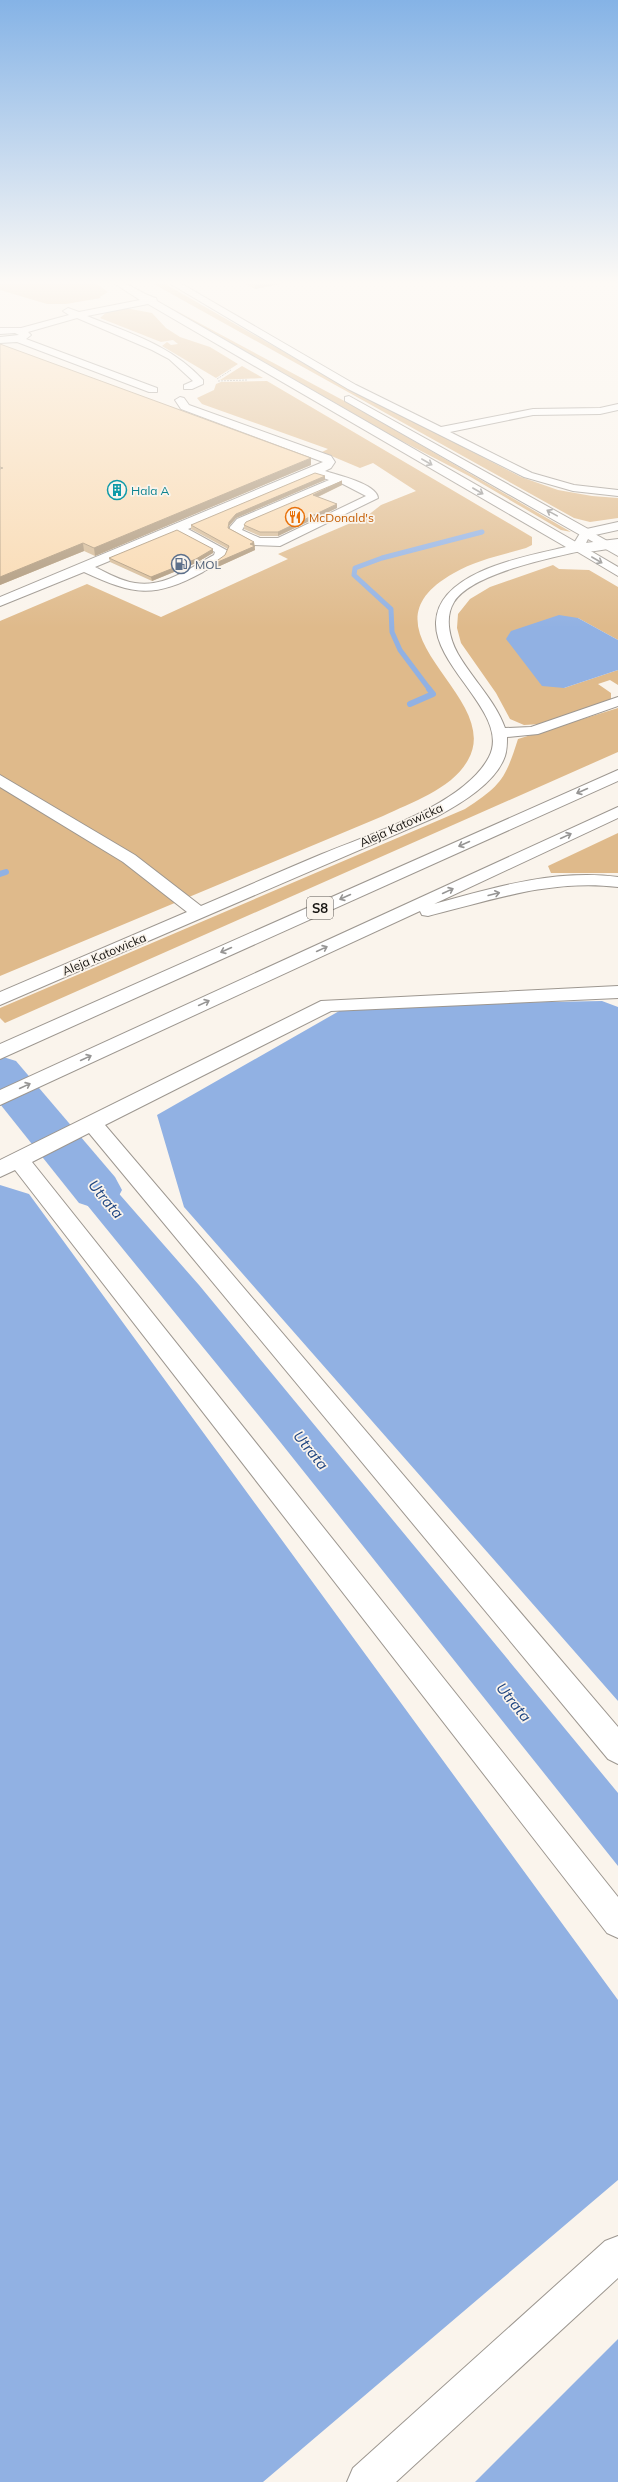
<svg xmlns="http://www.w3.org/2000/svg" width="618" height="2482" font-family="Mulish,sans-serif">
  <rect width="100%" height="100%" fill="#faf4ec"/>
  <path fill="#dfba8b" d="M0,280H91L108,292L100,297L101,298L66,304H47L0,290Z
    M154,280H158L340,384L521,477L558,490L592,496L618,498V518L590,522L574,518L152,283L156,282Z
    M158,301L350,404L571,532L561,530L469,476L396,438Z
    M125,308L152,313L166,328L180,337L210,347L238,364L216,378L162,346L167,342L171,345L178,344L173,340L161,342L100,318L108,311Z
    M242,366L263,378L220,380Z
    M267,381L532,537V545L526,548C502,555 476,560 454,573C350,631 505,695 468,760C452,789 412,802 383,816L0,976V621L87,584L161,617L288,559L278,554L367,516L381,505L416,491L373,463L360,468L322,452L328,449L202,404L197,398L214,390L216,384L221,382Z
    M553,565L559,569L589,570L618,587V640L578,618L564,688L618,670V685L610,680L598,684L611,693V700L541,724L524,725L510,719L496,693L461,643L457,628L458,614L470,599L490,587Z
    M618,708V752L5,1023L0,1018V1008L465,809C501,785 505,780 518,739Z
    M618,833V873H551L548,866Z"/>
  <path fill="#91b1e3" d="M559,615L578,618L618,640V670L564,688L542,686L506,639L511,631Z
    M602,1001L618,1007V1701L184,1207L157,1115L348,1006Z
    M70,1144L114,1188L199,1285L618,1793V1866L281,1443L83,1200L51,1152Z
    M0,1185L29,1194L618,2000V2180L263,2482H0Z
    M618,2339V2482H475Z"/>
  <g fill="none" stroke-linecap="round" stroke-linejoin="round">
    <path stroke="#91b1e3" stroke-width="5" d="M430,690L400,650L392,632L391,609L354,575L355,568L382,558L482,532"/>
    <path stroke="#91b1e3" stroke-width="6" d="M410,704L433,694L429,689
      M0,874L6,872"/>
    <path fill="#91b1e3" fill-rule="evenodd" d="M0,1056L16,1061L115,1177L122,1190L115,1203L97,1209L79,1203L0,1104Z"/>
    <g stroke="#9d9790" stroke-width="2">
      <path id="minor" d="M109,280C127,280 140,294 156,298L157,301L581,545L583,548L581,551C550,558 471,574 454,602C444,618 450,640 458,654C473,680 495,700 505,728L531,727L618,697V706L538,734L507,737C507,743 507,750 505,756C496,783 460,804 436,817L0,1005V992L187,912L123,862L0,787V775L135,855L201,906C241,889 281,871 322,854C370,834 464,805 489,757C511,715 434,668 436,622C438,571 527,556 566,547L148,304L87,316C129,333 171,345 203,380V384L192,389H184V385L193,381L169,359L152,350L77,318L28,332L31,335L26,339L157,388V392H149L17,342L0,343V337L19,335L15,333L0,334V328H21L69,315L63,311L68,308L79,312L140,300Z
        M164,280H175L356,385L441,427L533,409L600,408L618,404V410L600,414L533,415L450,432L532,473L574,485L618,490V496L573,491L524,477L348,389Z
        M349,396L590,530L592,533L586,537L582,536L345,401V397Z
        M180,397L184,398L189,405L331,456L335,462L331,468L325,471C337,475 377,484 378,498L280,546L254,545L230,532V527L237,519L329,480L315,475L188,529L228,551C224,562 213,566 203,572C153,599 134,595 84,572L0,606V597L323,462L181,409L175,400ZM341,483L366,496L278,538H260L242,530L245,525ZM177,533L215,552L214,555C190,568 164,588 135,583C121,581 107,573 95,567Z
        M618,986V998L331,1011L105,1125L618,1727V1764L608,1759L89,1133L32,1162L618,1897V1938L607,1933L15,1170L0,1177V1160L321,1001Z
        M618,2236V2278L396,2482H347L353,2468L605,2241Z"/>
    </g>
    <g stroke="#9d9790" stroke-width="2">
      <path id="major" d="M586,529L618,547V556L588,539L584,547L618,567V576L571,548L582,530Z"/>
    </g>
    <g stroke="#9d9790" stroke-width="2">
      <path id="highway" d="M618,522V530L586,537L580,533L582,530Z
        M618,539V547C609,549 576,556 571,548L577,544Z
        M618,770V781L0,1059V1044Z
        M618,807V818L434,904C495,887 555,869 618,877V887C551,879 492,900 428,916L422,915L420,911L0,1105V1090Z"/>
    </g>
    <path stroke="#a8a49d" stroke-width="1" stroke-dasharray="2 1" stroke-linecap="butt" d="M217,379L231,370
      M218,381L247,380"/>
    <use href="#minor" fill="#fff" fill-rule="evenodd"/>
    <use href="#major" fill="#fff" fill-rule="evenodd"/>
    <use href="#highway" fill="#fff" fill-rule="evenodd"/>
  </g>
  <path fill="#d6bb97" d="M239,280H299L255,289Z
    M315,280H338L322,284Z
    M0,344L311,465L95,556L84,551L0,585Z
    M325,476V480L236,518L229,526V528L254,542L255,550L211,570L225,555L228,549L191,529V525Z
    M342,481V485L318,497L337,504V508L278,536H260L244,529V525Z
    M213,549V553L196,563L152,581L110,562L109,558Z"/>
  <path fill="#ae987b" d="M255,280H299L255,289Z
    M322,280H338L322,284Z
    M311,458V465L95,556L94,548Z
    M325,476V480L236,518L229,526L228,532L229,522L236,514Z
    M342,481V485L313,499V495Z
    M337,504V508L278,536V532Z
    M254,542L255,550L211,570V565Z
    M83,543L84,551L0,585V577Z
    M213,549V553L196,563L152,581L151,577Z"/>
  <path fill="#f9d9b0" stroke="#ae987b" d="M0,344L311,458L94,548L83,543L0,577V469L3,468L0,467Z
    M315,473L325,476L236,514L229,522L228,528L254,542L250,544L255,546L211,565L225,555L229,546L191,525Z
    M342,481L313,495L337,504L278,532H260L244,525L246,522Z
    M177,530L213,549L196,559L151,577L109,558Z"/>
  <defs><path id="oneway-shaft" d="M-6 0H5M1.5-3L5.5 0L1.5 3" fill="none" stroke-width="1.6" stroke-linecap="round" stroke-linejoin="round"/></defs>
  <g stroke="#969594">
    <use href="#oneway-shaft" transform="translate(427 462) rotate(30)"/>
    <use href="#oneway-shaft" transform="translate(478 491) rotate(30)"/>
    <use href="#oneway-shaft" transform="translate(552 513) rotate(-151)"/>
    <use href="#oneway-shaft" transform="translate(597 560) rotate(30)"/>
    <use href="#oneway-shaft" transform="translate(582 791) rotate(156)"/>
    <use href="#oneway-shaft" transform="translate(566 836) rotate(-25)"/>
    <use href="#oneway-shaft" transform="translate(464 844) rotate(156)"/>
    <use href="#oneway-shaft" transform="translate(448 891) rotate(-25)"/>
    <use href="#oneway-shaft" transform="translate(494 894) rotate(-14)"/>
    <use href="#oneway-shaft" transform="translate(345 897) rotate(156)"/>
    <use href="#oneway-shaft" transform="translate(322 949) rotate(-25)"/>
    <use href="#oneway-shaft" transform="translate(226 950) rotate(156)"/>
    <use href="#oneway-shaft" transform="translate(204 1003) rotate(-25)"/>
    <use href="#oneway-shaft" transform="translate(86 1058) rotate(-25)"/>
    <use href="#oneway-shaft" transform="translate(25 1086) rotate(-25)"/>
  </g>
  <linearGradient id="sky" x2="0" y2="1"><stop stop-color="#85b3e6"/><stop offset="0.45" stop-color="#fdfaf6"/><stop offset="1" stop-color="#fdfaf6" stop-opacity="0"/></linearGradient>
  <rect width="618" height="628" fill="url(#sky)"/>
  <defs>
    <g id="building-ring" transform="scale(1)"><circle r="9.5" fill="#faf4ec" stroke="#0f9aa8" stroke-width="1.5"/><path d="M-4-6H4V6H1V3H-1V6H-4ZM-2.5-4.3h1.7v1.8h-1.7ZM.8-4.3h1.7v1.8H.8ZM-2.5-1h1.7V.8h-1.7ZM.8-1h1.7V.8H.8Z" fill="#0f9aa8"/></g>
    <g id="restaurant-ring" transform="scale(1)"><circle r="9.5" fill="#faf4ec" stroke="#e8710a" stroke-width="1.5"/><path d="M-5-6h1v4h1v-4h1v4h1v-4h1v5L-1.5 .5V6h-2V.5L-5-1ZM5-6V6H3V1.5H1.5Q1.5-4 5-6Z" fill="#e8710a"/></g>
    <g id="fuel-ring" transform="scale(1)"><circle r="9.5" fill="#faf4ec" stroke="#5c6f8a" stroke-width="1.5"/><path d="M-5.5-6h7V0h2V4h1.3V-2.5L3-4.5l.8-.8L6-3V5H2.5V1h-1V6h-7ZM-4.2-4.7v3.2H.2V-4.7Z" fill="#5c6f8a"/></g>
  </defs>
  <g fill-rule="evenodd">
    <use href="#building-ring" x="117" y="490"/>
    <use href="#restaurant-ring" x="295" y="517"/>
    <use href="#fuel-ring" x="181" y="564"/>
  </g>
  <g text-anchor="middle" dominant-baseline="central" stroke-width="3.5" stroke-linejoin="round" paint-order="stroke">
    <g font-size="12" fill="#0d838f" stroke="#faf4ec" text-anchor="start">
      <text x="131" y="490">Hala A</text>
    </g>
    <g font-size="12" fill="#c56008" stroke="#faf4ec" text-anchor="start">
      <text x="309" y="517">McDonald's</text>
    </g>
    <g font-size="12" fill="#4e5e75" stroke="#faf4ec" text-anchor="start">
      <text x="195" y="564">MOL</text>
    </g>
    <g font-size="12" fill="#161411" stroke="#faf4ec">
      <text transform="translate(401 825) rotate(-24)">Aleja Katowicka</text>
      <text transform="translate(104 954) rotate(-23)">Aleja Katowicka</text>
    </g>
    <rect fill="#faf4ec" stroke="#5a5753" stroke-width="1" x="307" y="897" width="26" height="22" rx="3"/>
    <g font-size="13" font-weight="bold" fill="#161411">
      <text x="320" y="908">S8</text>
    </g>
    <g font-size="15" font-style="italic" fill="#1f4581" stroke="#faf4ec">
      <text transform="translate(106 1199) rotate(50)">Utrata</text>
      <text transform="translate(311 1450) rotate(51)">Utrata</text>
      <text transform="translate(514 1702) rotate(51)">Utrata</text>
    </g>
  </g>
</svg>
